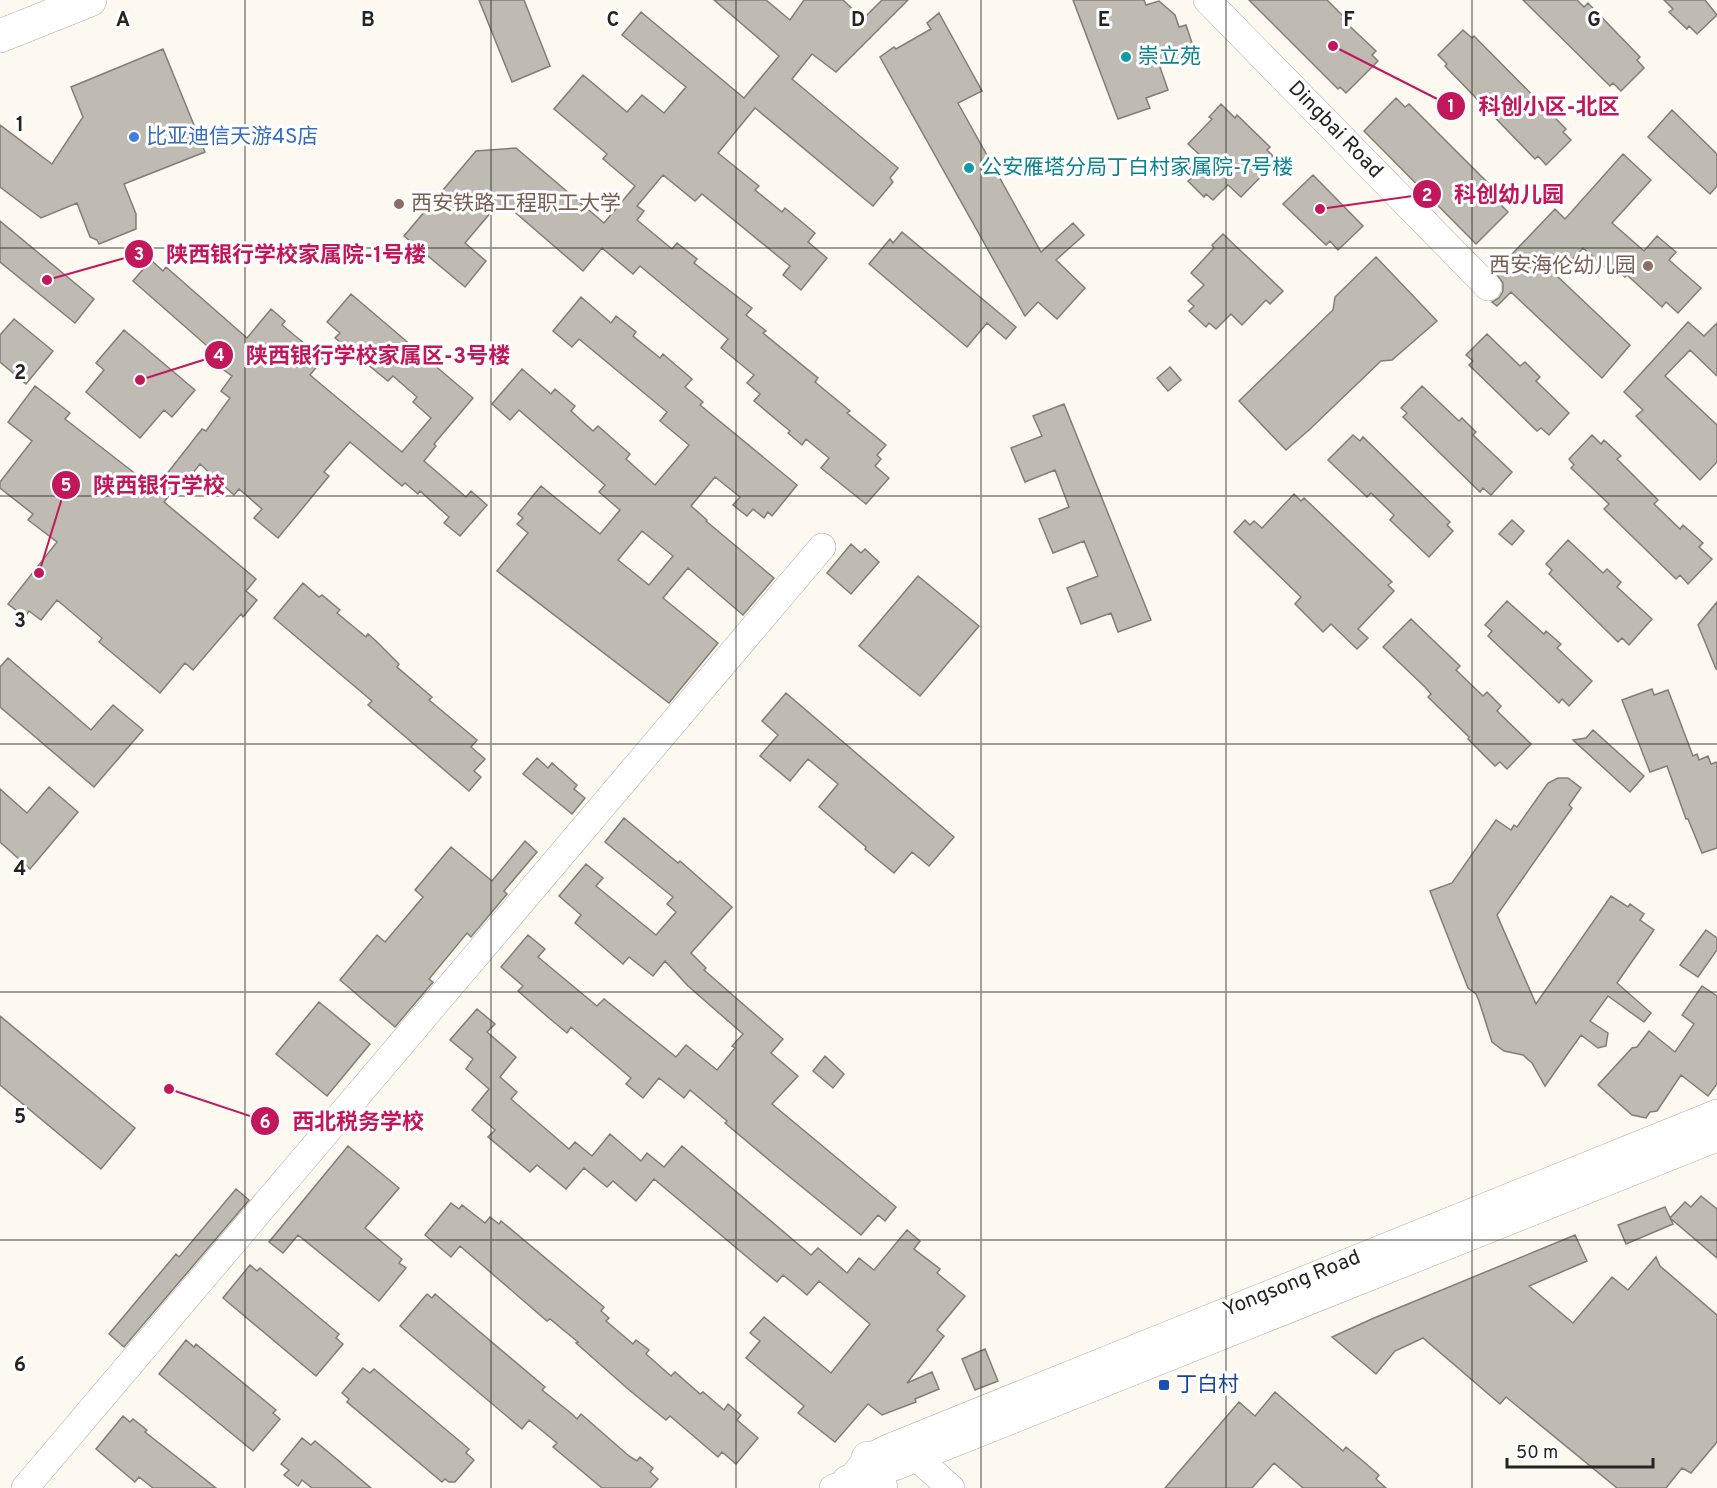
<svg xmlns="http://www.w3.org/2000/svg" width="1717" height="1488" font-family="Overpass,'Noto Sans SC',sans-serif">
  <rect width="100%" height="100%" fill="#fdf8f0"/>
  <path fill="#bfbbb3" stroke="#827e76" stroke-width="1.5" fill-rule="evenodd" d="M479,0H524L550,66L512,82Z
    M714,0H766L790,20L804,0H843L863,19L882,0H908L836,72L812,54L792,79L898,168L890,178L893,182L873,206L755,108L718,153L759,186L755,190L782,212L785,208L815,233L808,242L827,258L801,290L783,275L790,266L702,194L695,201L663,175L637,206L644,211L637,220L672,249L677,243L697,259L694,263L752,308L746,315L766,331L763,333L818,378L815,382L850,411L847,413L886,445L877,455L881,459L875,466L889,478L866,504L821,468L829,458L806,439L802,445L788,433L790,431L754,401L760,394L747,383L754,375L721,348L728,339L640,266L633,274L602,248L583,271L510,208L492,211L465,243L486,261L465,287L404,236L476,151L516,148L604,223L635,186L603,159L607,154L554,109L583,75L627,112L642,95L664,113L686,87L622,35L641,12L744,98L779,56Z
    M1073,0H1144L1146,5L1159,1L1175,15L1179,27L1186,25L1195,52L1159,64L1168,90L1146,98L1150,108L1118,119Z
    M1249,0H1327L1344,17L1342,19L1376,51L1372,55L1378,61L1346,93L1340,87L1338,89Z
    M1523,0H1577L1584,7L1588,3L1640,57L1637,60L1644,68L1621,91L1613,83L1610,86Z
    M1664,0H1705L1717,15L1697,34L1689,26L1687,29L1669,12L1673,9Z
    M939,13L982,91L958,103L959,105L1041,252L1073,223L1084,235L1056,260L1085,288L1057,319L1038,302L1025,316L880,57L894,47L896,49L931,29L927,23Z
    M1463,30L1472,38L1474,36L1566,129L1563,132L1571,140L1546,165L1538,156L1535,159L1445,66L1447,64L1438,55Z
    M163,49L205,152L124,184L136,214V229L99,244L97,240L90,237L77,203L41,218L0,187V125L52,164L83,117L71,87Z
    M1396,98L1405,107L1409,104L1504,199L1499,203L1508,212L1476,244L1364,131Z
    M1221,104L1235,118L1237,115L1270,147L1267,150L1277,160L1241,197L1228,185L1213,200L1206,194L1204,197L1188,181L1192,178L1186,172L1201,156L1188,144L1212,119L1209,117Z
    M1672,110L1717,154V186L1710,194L1648,137Z
    M1623,154L1651,180L1612,223L1644,251L1657,236L1676,252L1669,260L1701,288L1678,313L1666,302L1662,307L1627,275L1625,277L1613,267L1609,271L1583,248L1557,276L1630,345L1602,378L1511,292L1497,306L1492,302L1499,298L1503,291V283L1495,272L1555,209L1565,219Z
    M1313,175L1363,226L1338,250L1330,241L1326,245L1283,204Z
    M0,221L94,299L75,323L0,262Z
    M902,232L1016,327L1006,339L987,323L967,347L869,264L890,239L893,243Z
    M1223,234L1283,291L1270,304L1266,300L1242,325L1231,314L1216,329L1209,323L1206,327L1189,311L1194,306L1188,301L1204,285L1191,273L1214,248L1212,245Z
    M1376,257L1437,321L1392,360L1381,361L1309,430L1286,450L1239,401L1333,310L1335,297Z
    M151,260L163,271L166,267L247,338L271,309L285,321L282,325L323,359L310,375L402,452L431,418L413,402L417,397L393,376L388,381L335,338L340,333L327,322L351,294L473,398L434,444L436,446L424,461L466,497L471,491L487,505L460,536L444,523L449,517L420,491L418,494L405,483L402,486L350,442L324,472L329,476L278,538L254,518L262,509L239,489L234,495L200,464L188,479L184,476L164,502L256,579L246,591L257,600L243,617L241,614L193,670L185,663L160,693L99,642L102,638L57,600L41,620L29,611L25,617L8,604L57,542L28,520L33,514L0,488V482L32,441L8,422L35,386L70,413L65,419L155,489L202,429L206,431L230,398L221,391L232,376L217,365L222,359L133,281Z
    M581,297L611,323L616,316L636,332L633,336L660,358L663,354L692,379L685,387L703,402L700,405L797,485L772,516L768,512L764,518L753,509L747,516L733,505L740,497L715,477L691,506L707,520L706,521L774,578L743,615L688,568L663,598L718,643L669,703L497,571L528,533L517,524L523,518L518,514L541,486L600,534L620,510L599,492L605,485L519,410L510,420L492,404L522,369L551,394L555,389L575,406L571,411L593,431L598,426L630,454L626,459L655,485L689,445L660,421L667,412L579,339L572,347L553,331ZM642,531L673,556L649,585L618,560Z
    M14,319L53,351L26,384L0,362V335Z
    M1688,322L1704,336L1717,323V376L1690,350L1665,376L1717,425V462L1700,480L1636,416L1643,410L1624,392Z
    M124,330L195,390L172,417L164,410L140,438L86,392L104,370L96,363Z
    M1487,334L1520,366L1525,362L1540,377L1536,381L1569,413L1549,435L1541,428L1537,431L1469,365L1473,361L1466,355Z
    M1170,367L1181,380L1168,391L1157,378Z
    M1422,386L1459,421L1462,418L1476,432L1473,435L1512,472L1491,495L1483,488L1480,492L1403,417L1407,413L1401,408Z
    M1064,404L1151,620L1118,632L1111,613L1081,624L1067,588L1098,576L1084,541L1053,553L1039,519L1069,507L1055,470L1025,482L1011,448L1042,436L1033,416Z
    M1353,435L1360,441L1363,437L1450,522L1447,525L1453,531L1429,557L1390,520L1394,515L1371,493L1367,497L1328,460Z
    M1592,435L1601,444L1604,440L1621,456L1617,459L1658,500L1654,504L1680,529L1683,525L1703,543L1699,547L1712,559L1688,584L1680,575L1676,579L1604,509L1609,504L1571,468L1574,465L1569,459Z
    M1294,494L1301,501L1304,498L1392,582L1388,585L1394,591L1358,629L1368,638L1357,649L1331,624L1323,632L1295,604L1301,597L1234,532L1245,520L1250,525L1254,521L1262,528Z
    M1512,520L1524,531L1512,545L1499,534Z
    M1568,540L1603,573L1607,569L1621,582L1617,587L1652,619L1629,645L1622,638L1618,642L1549,574L1552,570L1546,564Z
    M851,544L861,553L865,549L879,562L851,594L827,573Z
    M918,576L979,626L920,696L859,646Z
    M303,583L319,597L322,595L340,610L337,613L366,637L368,634L376,641L399,664L397,667L432,697L429,700L477,740L471,747L485,759L474,771L481,777L469,791L368,705L372,701L274,618Z
    M1507,601L1544,634L1546,631L1561,644L1557,648L1592,681L1569,706L1562,699L1559,703L1488,636L1492,631L1485,625Z
    M1717,602V669H1716L1698,625Z
    M1411,619L1460,666L1456,670L1483,696L1487,692L1501,706L1497,711L1531,744L1507,769L1500,762L1495,766L1468,739L1469,737L1428,697L1431,694L1425,687L1383,647Z
    M8,658L91,730L113,705L143,730L94,787L0,707V667Z
    M1652,689L1654,695L1668,690L1693,756L1697,754L1699,760L1708,756L1711,764L1717,762V848L1702,853L1688,819H1686L1667,766L1650,772L1622,700Z
    M786,693L954,837L929,866L912,852L894,873L865,849L866,847L819,807L838,784L808,759L790,781L760,756L778,735L762,721Z
    M1593,730L1644,776L1630,792L1573,740L1586,738Z
    M537,758L548,768L552,763L577,785L574,789L585,798L572,814L523,774Z
    M1558,778H1568L1581,788L1569,805L1572,808L1497,915L1536,1004L1611,896L1628,907L1630,904L1644,914L1640,920L1654,930L1617,983L1651,1013L1644,1022L1608,996L1590,1021L1608,1033L1606,1046L1598,1048L1581,1035L1545,1086L1532,1063L1523,1055L1504,1051L1492,1042L1479,1001L1476,994L1468,988L1430,891L1452,883L1496,820L1511,830L1514,825L1517,827L1548,783Z
    M49,787L78,812L30,869L0,842V789L27,813Z
    M624,818L678,863L680,861L732,907L691,953L706,968L704,970L783,1039L771,1053L798,1076L772,1104L896,1207L885,1221L878,1215L861,1235L775,1165L725,1123L727,1121L690,1090L684,1098L659,1078L643,1098L626,1084L631,1078L571,1027L567,1033L549,1018L518,991L523,986L501,967L528,935L545,949L538,957L597,1006L604,999L676,1057L686,1045L717,1070L735,1048L732,1046L743,1034L688,986L665,961L653,976L629,957L623,964L575,923L581,915L559,896L586,864L603,878L596,886L656,935L676,912L667,904L673,897L605,842Z
    M525,841L537,852L504,891L507,894L471,937L467,933L429,979L433,982L395,1027L340,980L377,935L385,942L423,897L415,890L451,847L492,881Z
    M1706,930L1717,938V950L1698,977L1680,965Z
    M1702,986L1717,996V1084L1708,1096L1681,1075L1657,1111L1650,1112L1646,1118L1632,1115L1598,1085L1632,1048L1637,1047L1649,1031L1675,1052L1694,1024L1682,1015Z
    M319,1002L370,1044L327,1096L276,1054Z
    M477,1009L495,1024L487,1032L516,1057L500,1077L517,1092L511,1099L569,1149L575,1142L592,1156L610,1134L641,1161L647,1153L664,1167L682,1146L811,1255L818,1248L847,1273L859,1258L874,1270L907,1230L920,1241L914,1249L940,1269L937,1273L965,1296L937,1330L944,1336L907,1383L932,1372L939,1389L915,1399L916,1402L882,1415L868,1404L835,1442L798,1413L804,1406L746,1358L760,1341L750,1333L764,1317L831,1373L870,1324L819,1281L807,1295L783,1275L777,1282L654,1179L636,1201L613,1181L607,1187L584,1168L566,1189L537,1165L530,1172L488,1137L495,1130L472,1110L489,1089L466,1069L473,1059L450,1040Z
    M0,1016L135,1128L101,1169L0,1085Z
    M825,1056L844,1074L833,1088L813,1071Z
    M348,1146L399,1188L365,1228L402,1259L399,1263L406,1268L379,1301L298,1235L283,1253L269,1242Z
    M236,1189L249,1200L124,1347L109,1334L176,1254L179,1257Z
    M1701,1196L1717,1209V1258L1670,1218L1685,1202L1691,1207Z
    M451,1203L459,1209L462,1205L485,1223L490,1217L499,1224L501,1221L604,1307L601,1311L609,1318L606,1321L633,1344L636,1340L649,1350L646,1354L671,1376L675,1372L700,1394L703,1392L724,1410L728,1404L741,1415L737,1420L758,1438L736,1464L722,1452L718,1457L670,1416L666,1420L628,1389L576,1343L578,1342L550,1319L547,1321L460,1246L451,1257L425,1235Z
    M1665,1207L1673,1224L1626,1244L1618,1225Z
    M1575,1235L1587,1261L1529,1286L1573,1323L1612,1277L1628,1290L1656,1257L1660,1266L1717,1315V1442L1691,1473L1682,1468L1666,1488H1617L1506,1397L1500,1404L1423,1338L1395,1351L1376,1374L1332,1337L1374,1318Z
    M250,1265L257,1271L260,1268L339,1334L336,1338L343,1344L316,1376L223,1298Z
    M427,1294L432,1298L435,1294L545,1387L542,1390L572,1414L577,1419L581,1414L629,1456L637,1461L640,1457L653,1468L650,1472L658,1479L650,1488H602L553,1447L557,1443L529,1420L522,1429L400,1326Z
    M186,1340L194,1347L196,1344L276,1410L273,1413L280,1419L253,1451L159,1374Z
    M985,1349L998,1381L975,1390L962,1359Z
    M363,1368L370,1373L374,1369L469,1449L466,1453L474,1460L455,1482H449L445,1479L442,1482L347,1402L349,1399L342,1393Z
    M1275,1392L1343,1451L1346,1447L1364,1462L1379,1475L1376,1479L1386,1488H1303L1274,1463L1252,1488H1165L1239,1402L1255,1416Z
    M123,1416L130,1422L133,1419L147,1430L145,1432L216,1488H153L139,1477L135,1482L96,1449Z
    M302,1438L311,1445L315,1441L371,1488H312L302,1480L298,1486L284,1475L289,1470L281,1464Z"/>
  <g fill="none" stroke-linecap="round" stroke-linejoin="round">
    <g stroke="#b2aea6" stroke-width="28">
      <path id="minor" d="M1207,0L1488,287
        M911,1444L917,1458L951,1488
        M855,1474L868,1458L888,1448L1717,1113
        M25,1488L822,547
        M833,1488L897,1466L1717,1138"/>
    </g>
    <g stroke="#b2aea6" stroke-width="34">
      <path id="major" d="M0,36L90,0
        M868,1458L881,1488
        M848,1482L851,1488"/>
    </g>
    <use href="#minor" stroke="#fff" stroke-width="27"/>
    <use href="#major" stroke="#fff" stroke-width="33"/>
  </g>
  <path fill="none" stroke="#262421" stroke-width="1.5" stroke-opacity="0.55" d="M245,0V1488M491,0V1488M736,0V1488M981,0V1488M1226,0V1488M1472,0V1488M0,248H1717M0,496H1717M0,744H1717M0,992H1717M0,1240H1717"/>
  <g fill="#0f9aa8" stroke="#fff" stroke-width="2">
    <circle cx="1126" cy="57" r="6"/>
    <circle cx="969" cy="168" r="6"/>
  </g>
  <circle fill="#3f7fe0" stroke="#fff" stroke-width="2" cx="134" cy="137" r="6"/>
  <g fill="#8d6e63" stroke="#fff" stroke-width="2">
    <circle cx="399" cy="204" r="6"/>
    <circle cx="1648" cy="266" r="6"/>
  </g>
  <rect fill="#1a4fb4" stroke="#fff" stroke-width="2" x="1158" y="1379" width="12" height="12" rx="3"/>
  <g text-anchor="middle" dominant-baseline="central" stroke-width="6" stroke-linejoin="round" paint-order="stroke">
    <g font-size="21" fill="#0d838f" stroke="#fff" text-anchor="start">
      <text x="1138" y="57">崇立苑</text>
      <text x="981" y="168">公安雁塔分局丁白村家属院-7号楼</text>
    </g>
    <g font-size="21" fill="#262421" stroke="#fff">
      <text transform="translate(1335 130) rotate(46)">Dingbai Road</text>
      <text transform="translate(1292 1284) rotate(-22)">Yongsong Road</text>
    </g>
    <g font-size="21" fill="#366cbe" stroke="#fff" text-anchor="start">
      <text x="146" y="137">比亚迪信天游4S店</text>
    </g>
    <g font-size="21" fill="#785e54" stroke="#fff" text-anchor="start">
      <text x="411" y="204">西安铁路工程职工大学</text>
      <text x="1636" y="266" text-anchor="end">西安海伦幼儿园</text>
    </g>
    <g font-size="21" fill="#164399" stroke="#fff" text-anchor="start">
      <text x="1176" y="1385">丁白村</text>
    </g>
  </g>
  <g font-size="20" text-anchor="middle" font-weight="bold" fill="#262421" stroke="#fff" stroke-width="6" stroke-linejoin="round" paint-order="stroke">
    <text x="123" y="26">A</text>
    <text x="368" y="26">B</text>
    <text x="613" y="26">C</text>
    <text x="858" y="26">D</text>
    <text x="1104" y="26">E</text>
    <text x="1349" y="26">F</text>
    <text x="1594" y="26">G</text>
    <text x="20" y="131">1</text>
    <text x="20" y="379">2</text>
    <text x="20" y="627">3</text>
    <text x="20" y="875">4</text>
    <text x="20" y="1123">5</text>
    <text x="20" y="1371">6</text>
  </g>
  <path fill="none" stroke="#c2185b" stroke-width="2" d="M1333 46L1451 106M1320 209L1427 194M47 280L139 254M140 380L219 355M39 573L66 485M169 1089L265 1121"/>
  <g fill="#c2185b" stroke="#fff" stroke-width="2">
    <circle cx="1333" cy="46" r="6"/>
    <circle cx="1320" cy="209" r="6"/>
    <circle cx="47" cy="280" r="6"/>
    <circle cx="140" cy="380" r="6"/>
    <circle cx="39" cy="573" r="6"/>
    <circle cx="169" cy="1089" r="6"/>
    <circle cx="1451" cy="106" r="15"/>
    <circle cx="1427" cy="194" r="15"/>
    <circle cx="139" cy="254" r="15"/>
    <circle cx="219" cy="355" r="15"/>
    <circle cx="66" cy="485" r="15"/>
    <circle cx="265" cy="1121" r="15"/>
  </g>
  <g font-size="18" text-anchor="middle" font-weight="bold" fill="#fff">
    <text x="1451" y="112">1</text>
    <text x="1427" y="201">2</text>
    <text x="139" y="260">3</text>
    <text x="219" y="361">4</text>
    <text x="66" y="491">5</text>
    <text x="265" y="1128">6</text>
  </g>
  <g font-size="22" text-anchor="middle" font-weight="bold" fill="#c2185b" stroke="#fff" stroke-width="6" stroke-linejoin="round" paint-order="stroke">
    <text x="1549" y="114">科创小区-北区</text>
    <text x="1509" y="202">科创幼儿园</text>
    <text x="296" y="262">陕西银行学校家属院-1号楼</text>
    <text x="378" y="363">陕西银行学校家属区-3号楼</text>
    <text x="159" y="493">陕西银行学校</text>
    <text x="358" y="1129">西北税务学校</text>
  </g>
  <path d="M1507 1458v9h146v-9" fill="none" stroke="#262421" stroke-width="3"/>
  <text x="1516" y="1458" font-size="18" fill="#262421" stroke="#ffffff" stroke-width="4.5" paint-order="stroke">50 m</text>
</svg>
